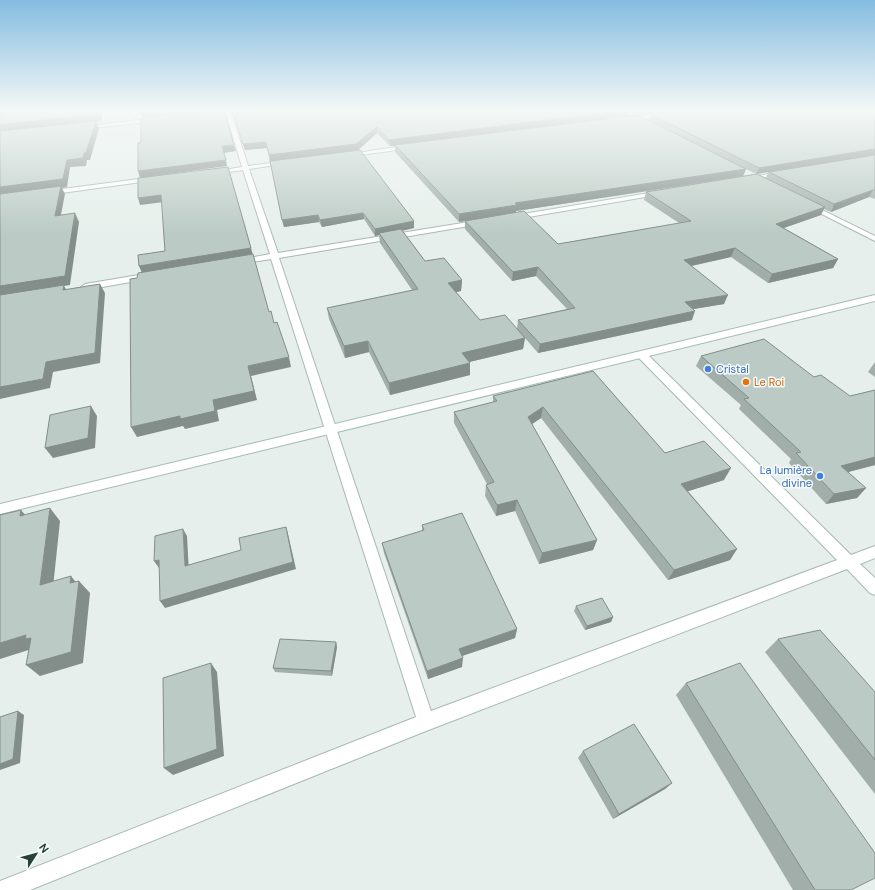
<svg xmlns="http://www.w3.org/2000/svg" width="875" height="890" font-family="'DM Sans',sans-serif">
  <rect width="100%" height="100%" fill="#e6efeb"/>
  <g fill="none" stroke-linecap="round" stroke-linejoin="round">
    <g stroke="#a8b8b2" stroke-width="2">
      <path id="street" d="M225,110H230L248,166L287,161L290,163L249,169L278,253L481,220L485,222L481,224L279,258L431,711L837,560L637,356L636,354L637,352H645L851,555L875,546V558L860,564L875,578V595L870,593L847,569L426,731L30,890H0V881L416,717L271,259L239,264L235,262L239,260L270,254L243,170L214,174L211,172L242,167Z
        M665,112L667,115L628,121L625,119Z
        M156,118L158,121L83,129L80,127Z
        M410,145L412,148L346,157L343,155Z
        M783,171L785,172V174L746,181L743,179Z
        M154,177L157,179L156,180L47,195L44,193L47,191Z
        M661,191L663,192V194L511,220L507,218L511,216Z
        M806,204H810L875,236V241L806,206Z
        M145,274L149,277L148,279L85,290L81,287L85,284Z"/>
    </g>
    <g stroke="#a4bbb3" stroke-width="2">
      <path id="secondary" d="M875,295V301L0,514V504Z"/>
    </g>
    <use href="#street" fill="#fff" fill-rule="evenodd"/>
    <use href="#secondary" fill="#fff" fill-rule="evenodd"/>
  </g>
  <path fill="#a1aea9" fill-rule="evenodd" d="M232,110H875V155L839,161L875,155V199L869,197L831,212L824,209L821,215L784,228L838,259L833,268L768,283L731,257L692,266L724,304L693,309L692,320L538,353L525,338L523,349L469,362L470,363V375L390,395L369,352L345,358L329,319L327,308L412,290L380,243L379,235L375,236L364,219L322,227L319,222L284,227L267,148L245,150ZM629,111L641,114L653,113L650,114L649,120L627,116ZM377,133L390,146H395V152L459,222L465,221V229L512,281L536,276L567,309L518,320L517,329L480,320L456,292L461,291L462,280L425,261L402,231L414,228V221L357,151ZM746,169L756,174L743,176ZM768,172L766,178L757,174ZM735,178L646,192L644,200L679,223L558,244L516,213V211Z
    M701,356L814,377L850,396L875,390V465L848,472L866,488L857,498L826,504L789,463L791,459L739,409L741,405L696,366Z
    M875,362V377L868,372Z
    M593,371L665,453L724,480L688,491L737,549L730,560L668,580L541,418L532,424L597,540L593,550L539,564L515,511L496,516L485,496L486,485L487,484L454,423V412L493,402V396Z
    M422,525L517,629L515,638L462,656V667L428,679L384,553L382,543L422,531Z
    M576,606L613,617L611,622L585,630L574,611Z
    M778,639L875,692V794L765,652Z
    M336,642L337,647L332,676L275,672L273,668Z
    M686,683L851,890H793L676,695Z
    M583,751L672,783L665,789L613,819L578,758Z"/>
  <path fill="#838d89" d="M99,110H104L101,121L96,122L99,128L90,160H87L86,166L70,167L67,187L62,188L65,194L59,225L0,196V187L84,153L0,133V125Z
    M146,110H207L143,117L141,111Z
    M629,110L627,116L395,145V146H390L389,140Z
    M642,110H684L641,114Z
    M377,127V133L357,151L270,162L269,155Z
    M266,142L267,148L245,150L243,144Z
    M234,145L236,151L224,153L222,146Z
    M875,149V155L770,172H768L756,174L759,168Z
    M226,160L227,166L140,178L138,171Z
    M746,169L743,176L516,211V213L459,222V214L515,203Z
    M873,190L869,197L831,212L834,204Z
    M161,195L164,202L140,205L138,198Z
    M825,207L821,215L772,232L776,224Z
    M75,213L79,222L70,285L64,286L69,294L0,296V286Z
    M363,213L364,219L322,227L320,220Z
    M318,215L319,222L284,227L282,220Z
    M414,221V228L381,235L379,233V235L375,236V229Z
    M251,248L253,255L142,273L139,266Z
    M735,248L731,257L681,268L684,260Z
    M838,259L833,268L768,283L772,274Z
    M538,267L536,276L512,281L513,272Z
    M462,280L461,291L448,294V283Z
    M100,284L105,293L100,363L53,372L50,388L0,399V387L46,362Z
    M728,295L724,304L682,311L685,302Z
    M695,311L692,320L538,353L540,344Z
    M525,338L523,349L461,364L462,353Z
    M368,341L369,352L345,358L344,346Z
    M289,357L291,367L251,376L257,400L217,410L219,421L185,429L183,426L137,437L131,427L213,400L248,366Z
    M470,363V375L390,395L389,383Z
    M91,406L97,416L95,448L53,458L45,448Z
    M543,407L541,418L526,428L528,417Z
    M875,457V465L833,476L841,466Z
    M731,468L724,480L676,495L681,484Z
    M866,488L857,498L826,504L834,494Z
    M517,500L515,511L496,516L497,505Z
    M50,508L60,521L52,597L40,585Z
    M21,510L32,523L20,516Z
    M286,527L288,534L296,569L165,608L160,601Z
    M183,529L187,536L189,573L185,566Z
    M597,540L593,550L539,564L542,553Z
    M737,549L730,560L668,580L674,570Z
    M159,560V568L154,561Z
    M71,576L78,585L79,581L90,593L83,663L40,676L26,665L70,583Z
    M613,617L611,622L585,630L587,626Z
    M517,629L515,638L459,657V649Z
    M26,635L31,638L35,648L0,659V643Z
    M336,642L337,647L332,676L331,671Z
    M463,658L462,667L428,679L427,671Z
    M211,663L217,672L224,756L173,775L164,768Z
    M18,711L24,715L20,763L0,770V764Z
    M672,783L665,789L613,819L619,814Z"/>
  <path fill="#bbcac4" stroke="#838d89" d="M0,110H99L98,114L0,125Z
    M219,110H224L234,145L222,146L226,160L138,171V143H141V118Z
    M232,110H626L389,140L377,127L356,144L269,155L266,142L243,144Z
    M673,110H875V149L759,168L650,114Z
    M638,115L746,169L515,203L517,205L459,214L395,145Z
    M96,121L86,153H84L83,158L67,160L63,179L0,187V131Z
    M360,150L414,221L375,229L363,213L320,220L318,215L282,220L270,161Z
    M875,155V190H873L834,204L769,172Z
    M228,167L251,248L139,266L138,255L165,251L161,195L138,198V178Z
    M757,174L825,207L776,224L838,259L772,274L735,248L684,260L728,295L685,302L695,311L540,344L518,320L575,308L538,267L513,272L465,221L524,211L558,244L691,221L646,192Z
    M61,186L55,216L75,213L65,276L0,286V194Z
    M401,229L425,261L444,258L462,280L448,283L480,320L505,315L525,338L462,353L470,363L389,383L368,341L344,346L327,308L418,289L379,233Z
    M253,254L269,312L271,311L274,323L277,322L289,357L248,366L254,391L213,400L215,411L180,419V416L131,427L130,279L137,278L138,273Z
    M100,284L95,353L46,362L43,379L0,387V295L64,285L63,290Z
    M764,339L814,377L821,375L850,396L875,390V457L841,466L866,488L834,494L796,453L801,452L744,399L749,398L701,356Z
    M593,371L665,453L704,441L731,468L681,484L737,549L674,570L543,407L528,417L597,540L542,553L517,500L497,505L486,485L494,482L454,412L497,401L493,396Z
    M91,406L88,438L45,448L50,415Z
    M50,508L40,585L71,576L70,583L79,581L71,652L26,665L31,638L25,639L26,635L0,643V515L21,510L20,516Z
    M462,513L517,629L459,649L463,658L427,671L382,543L424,530L422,525Z
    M286,527L293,562L160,601L159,560L154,561L155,536L183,529L185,566L241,550L239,538Z
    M602,598L613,617L587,626L576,606Z
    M820,630L875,692V760L778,639Z
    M280,639L336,642L331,671L273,668Z
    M211,663L217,749L164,768L163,678Z
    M740,663L875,853V878L851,890H815L686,683Z
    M18,711L13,759L0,764V717Z
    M634,724L672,783L619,814L583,751Z"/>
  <linearGradient id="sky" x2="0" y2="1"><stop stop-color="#84bce0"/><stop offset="0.47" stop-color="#f4f8f6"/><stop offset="1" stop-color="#f4f8f6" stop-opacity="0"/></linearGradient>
  <rect width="875" height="235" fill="url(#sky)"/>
  <g fill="#3f7fe0" stroke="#f7fbf9" stroke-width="1.5">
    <circle cx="708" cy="369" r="4"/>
    <circle cx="820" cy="476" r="4"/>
  </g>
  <circle fill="#e8710a" stroke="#f7fbf9" stroke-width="1.5" cx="746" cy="382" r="4"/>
  <g text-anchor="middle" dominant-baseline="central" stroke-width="3" stroke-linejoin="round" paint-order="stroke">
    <g font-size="11" fill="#366cbe" stroke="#f7fbf9" text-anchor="start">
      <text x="716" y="369">Cristal</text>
      <text x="812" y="470" text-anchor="end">La lumière<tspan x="812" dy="13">divine</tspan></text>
    </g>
    <g font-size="11" fill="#c56008" stroke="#f7fbf9" text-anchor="start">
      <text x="754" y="382">Le Roi</text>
    </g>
  </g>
  <g transform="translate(36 854) rotate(54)" stroke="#f7fbf9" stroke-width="3" paint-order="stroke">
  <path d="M0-3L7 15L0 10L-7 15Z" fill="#24423a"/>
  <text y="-6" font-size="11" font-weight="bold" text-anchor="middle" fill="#24423a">N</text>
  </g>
</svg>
